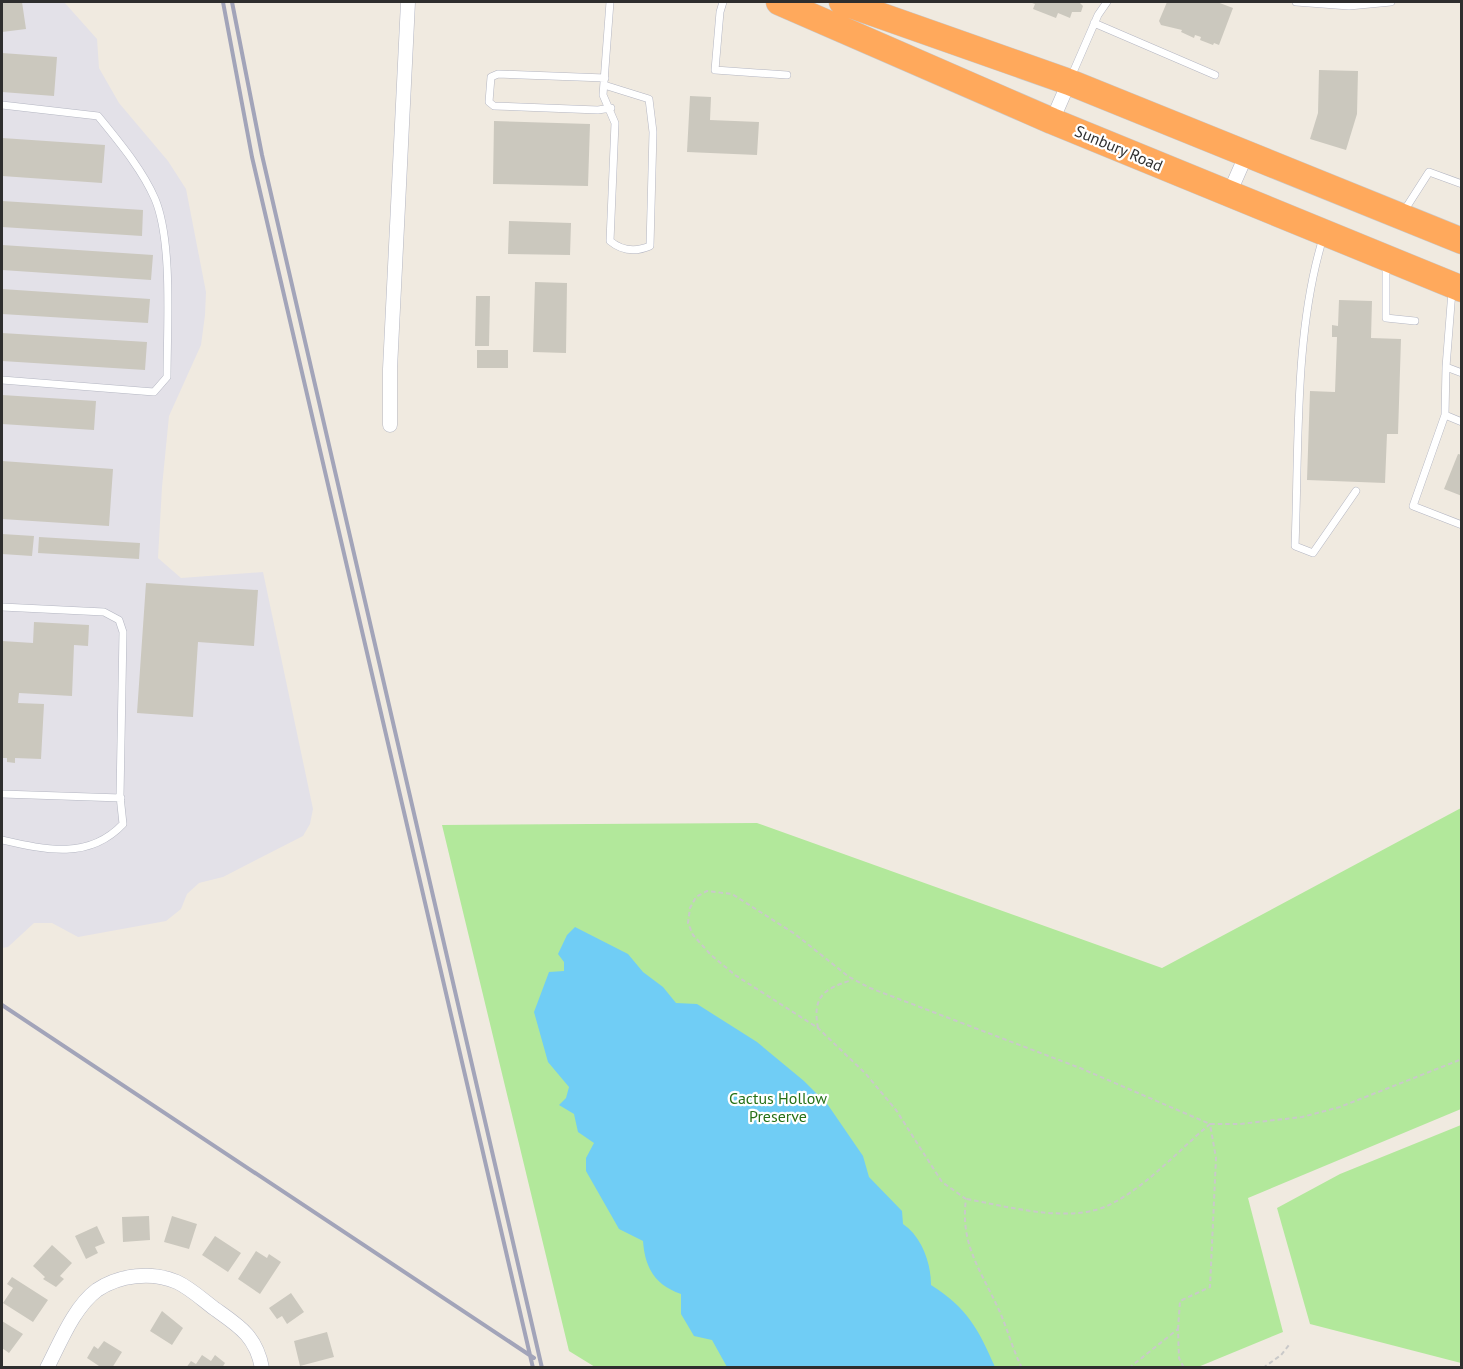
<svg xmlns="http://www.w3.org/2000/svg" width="1463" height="1369" font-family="'PT Sans',sans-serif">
  <rect width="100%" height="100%" fill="#f0eae0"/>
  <path fill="#e3e1e8" d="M2,2H64L97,39L99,68L119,103L168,161L186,189L206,292L205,315L201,345L169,416L162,487L158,558L181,578L263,572L313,809L310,824L303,836L223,877L199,883L187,894L181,909L166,921L78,937L52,923H34L8,947L2,948Z"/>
  <path fill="#b2e89b" d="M1461,808V1109L1248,1198L1283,1332L1198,1367H595L569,1351L442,825L757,823L1162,968Z
    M1461,1125V1363L1310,1324L1277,1208L1340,1174Z"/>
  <path fill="#70cdf5" d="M575,927L628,954L643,972L663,987L676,1003L697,1004L757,1042L804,1081L828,1105L863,1156L869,1177L902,1211L903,1224C922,1237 931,1263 931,1285C967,1308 978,1328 995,1367H727L712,1340L694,1336L681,1314V1294C655,1285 645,1268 643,1241L619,1229L586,1171V1158L594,1143L578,1132L574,1114L559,1105L566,1098L569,1087L548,1062L534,1012L549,972L564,971V962L558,954L567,935Z"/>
  <path fill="#cbc8be" d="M2,2H22L26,29L2,32Z
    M1029,2H1079L1083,6L1081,12H1072L1070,18L1058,13L1056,18L1033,9L1035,4Z
    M1167,2H1217L1233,8L1219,45L1214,43L1213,45L1200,40L1201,37L1195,35L1194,38L1181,32L1182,30L1161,25L1159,21Z
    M2,53L57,57L54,96L2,92Z
    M1319,70L1358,71L1357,114L1346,150L1310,139L1318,113Z
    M690,96L711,97L710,120L759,122L757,155L687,152Z
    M494,121L590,124L588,186L493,184Z
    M2,138L105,145L102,183L2,176Z
    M2,201L143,210L142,236L2,227Z
    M509,221L571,223L570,255L508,254Z
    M2,245L153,255L151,280L2,270Z
    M535,282L567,283L566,353L533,352Z
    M2,289L150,299L148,323L2,314Z
    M476,296H490L489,346H475Z
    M1339,300L1372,301L1371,338L1401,339L1398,434H1387L1385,483L1307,480L1310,391L1335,392L1337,337H1332V325L1338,326Z
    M2,333L147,342L145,370L2,361Z
    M477,350H508V368H477Z
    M2,395L96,401L94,430L2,424Z
    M1458,454L1462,455V496L1444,489Z
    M2,461L113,469L109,526L2,519Z
    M2,534L34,536L32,556L2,554Z
    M39,537L140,543L139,559L38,553Z
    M146,583L258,590L254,646L198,642L193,717L137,713Z
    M34,622L89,625L88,646L74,645L72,696L19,693L18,703L44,704L41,759L15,758V763L7,762V758H2V641L33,643Z
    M149,1216L150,1240L123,1242L122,1217Z
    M172,1216L197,1224L189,1249L164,1242Z
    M97,1226L105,1243L95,1247L98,1253L86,1259L75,1236Z
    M215,1236L241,1253L228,1272L202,1255Z
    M52,1245L72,1263L60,1276L64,1279L56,1287L43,1279L45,1277L33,1266Z
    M256,1251L267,1258L269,1254L281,1262L260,1294L238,1279Z
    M12,1277L48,1300L33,1322L3,1303L13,1288L7,1284Z
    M291,1293L304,1312L287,1324L282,1316L277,1319L269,1308Z
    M162,1311L183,1328L172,1345L150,1331Z
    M2,1321L23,1334L9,1353L2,1348Z
    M327,1332L334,1357L300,1366L294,1341Z
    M104,1341L122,1352L112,1368H102L87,1358L94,1346L98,1349Z
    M202,1355L211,1361L215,1355L225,1363L222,1368H186L191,1361L196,1364Z"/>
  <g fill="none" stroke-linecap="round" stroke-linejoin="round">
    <g stroke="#b4b6c2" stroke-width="8">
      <path id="lane" d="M723,2L720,12L715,70L787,75
        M1296,2L1349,6L1391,2
        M1094,23L1215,75
        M1071,77L1098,15L1107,2
        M605,78L498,74L491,77L489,102L494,106L598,110L611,108
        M604,85L649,99L653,132L650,246C636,252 622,251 610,241L615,123L603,95L610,2
        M2,105L98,116C119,142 142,169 155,199C173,242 167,328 167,377L154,392L2,380
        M1404,211L1429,172L1462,184
        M1323,238C1294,332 1299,447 1295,546L1313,553L1356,491
        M1386,263V318L1415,321
        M1446,367L1452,291
        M1462,373L1446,367L1445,415L1413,506L1462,525
        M1445,415L1462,422
        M2,607L104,612L119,620L123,632L120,796L123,824C89,860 46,850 2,840
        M2,794L121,798"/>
    </g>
    <g stroke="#b4b6c2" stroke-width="15">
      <path id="street" d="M1052,121L1069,82
        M1229,194L1247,153
        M390,425V369L408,2
        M47,1368C60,1343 74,1307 97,1290C119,1275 152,1271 177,1282C190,1288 203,1300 215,1309C239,1326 256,1336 262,1368"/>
    </g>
    <g stroke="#c9c9c9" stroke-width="27">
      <path id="highway" d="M779,2L1052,121L1462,289
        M842,2L1069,82L1462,241"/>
    </g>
    <path stroke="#c9c9c9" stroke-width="2" stroke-dasharray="4.5 3" stroke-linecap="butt" d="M818,1028C812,996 824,989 852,980
      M967,1199C1009,1207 1074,1225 1113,1203C1149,1184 1179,1150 1210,1124L1216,1158L1210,1287L1180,1301L1178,1329
      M1022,1368C1012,1348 1007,1327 998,1308C980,1269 960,1244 966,1199L942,1182L896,1110L866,1074L818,1028L735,975L711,955L693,935L688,923L690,908L696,897L707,891L732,894L795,934L849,977L870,988L1080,1068L1210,1124H1240L1302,1117L1340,1107L1462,1059
      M1129,1368L1178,1329L1179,1358L1184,1368
      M1263,1368L1281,1355L1289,1345"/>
    <use href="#lane" stroke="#fff" stroke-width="7"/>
    <use href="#street" stroke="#fff" stroke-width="14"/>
    <use href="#highway" stroke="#ffa95c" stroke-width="26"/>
    <path stroke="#a2a4b9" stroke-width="4" d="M223,2L252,157L533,1368
      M232,2L262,155L542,1368
      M2,1005L534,1358"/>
  </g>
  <g text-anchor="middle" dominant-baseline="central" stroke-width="4.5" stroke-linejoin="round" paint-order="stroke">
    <g font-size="16" fill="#2e2e2e" stroke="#fff">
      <text transform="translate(1119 148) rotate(23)">Sunbury Road</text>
    </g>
    <g font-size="16" fill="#277117" stroke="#fff">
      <text x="778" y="1098">Cactus Hollow<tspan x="778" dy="18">Preserve</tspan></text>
    </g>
  </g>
  <rect width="1463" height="1369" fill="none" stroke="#2e2e2e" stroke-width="6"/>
</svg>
